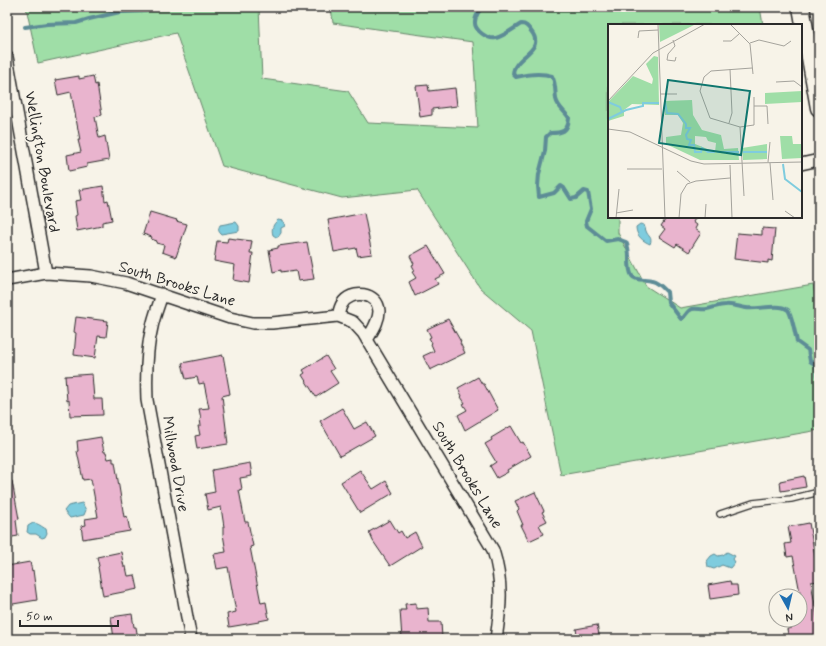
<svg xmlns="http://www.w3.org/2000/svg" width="826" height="646" font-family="Mynerve,sans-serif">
  <rect width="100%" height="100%" fill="#f7f3e8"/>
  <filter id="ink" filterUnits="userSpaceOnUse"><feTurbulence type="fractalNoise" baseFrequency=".025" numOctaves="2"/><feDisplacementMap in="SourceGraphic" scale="8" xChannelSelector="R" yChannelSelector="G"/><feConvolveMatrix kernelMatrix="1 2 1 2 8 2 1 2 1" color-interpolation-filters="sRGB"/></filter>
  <g filter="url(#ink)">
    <path fill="#9fdea7" stroke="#658469" d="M26,7H259L262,79L348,91L368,123L478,128L473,42L333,23L331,7H760L763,25H609V217H618V233L646,286L680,308L813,285L819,313V430L561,475L531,331L480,288L417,190L342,198L222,166L176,33L38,63Z"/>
    <path fill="#7fccde" stroke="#5d8c96" d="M278,220L283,221L285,226L281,228V233L278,237H276L273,235C271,229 273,224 278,220Z
      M236,222L239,226V231L221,234C218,231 218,229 220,225Z
      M640,224L644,225C645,227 645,229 646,231C648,237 653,237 650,244C643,241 636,236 636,227Z
      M82,503L86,510L84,515L70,518L64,511L68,506Z
      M33,523C38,523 42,527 46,529L47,533L45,537L42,538L36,534H30L27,532L28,526Z
      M727,552L735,556L733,559L735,562L730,568L722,565L714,569L708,567L707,561L711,556L715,554L718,556L723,555Z"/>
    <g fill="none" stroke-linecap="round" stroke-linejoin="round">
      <path stroke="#5d8c96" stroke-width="4" d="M386,7L393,8L395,7
        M482,7C479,11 475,16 475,22C474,30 488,40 496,38C504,36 513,29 521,24C526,24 528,27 531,31C547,51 513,56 513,74L516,77C528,74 540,72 552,76C556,83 555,91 556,99C558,108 565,111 569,118C568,132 562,133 550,133L546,137L545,151L539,174L538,186L539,197L554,193L561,186L564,188L571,199L576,198L584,191L588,192L591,209L586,221L587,226L606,241L618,239L626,242C632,252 626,266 632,276C635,281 646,279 652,281C658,282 663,288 667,292L668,302L681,319C686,317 686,311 692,309C697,308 702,310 707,309C713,308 719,305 725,305C732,304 739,307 746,308C757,310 779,303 788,310C791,313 796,337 797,342L808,350L810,361L816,365L817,370L819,381
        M25,27L47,24L76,23L89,19L120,12L144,11L163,7"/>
    </g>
    <path fill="#e9b4ce" stroke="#2b2b2b" d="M79,76V79L93,76L95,85L97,84L102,115L95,117L99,138L105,136L109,160L87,164V167L69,171L67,155L81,152L78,140H80L71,92L58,95L55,80Z
      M428,85L429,91L455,88L457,106L432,109V115L420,117L416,86Z
      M103,186L105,201L108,200L112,220L102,222V226L77,231L75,216L77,215L75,201L81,200L79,190Z
      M150,212L177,220L176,221L187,224L176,257L162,252L164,245L156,243L157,241L151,239L152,237L143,234Z
      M364,213L372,254L358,256L356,248L334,252L328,220Z
      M667,217H696L693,222L697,225L695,229L701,233L689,252L677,244L675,247L659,237L665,229L661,226Z
      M762,228L775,229L772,261L768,260V263L734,259L737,233L762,235Z
      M228,238L252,241L250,253H253L249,283L233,280L235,265L214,261L217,241L227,242Z
      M307,242L314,279L298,281L296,271L289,272L288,271L281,272V270L273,272L269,250L278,248V246Z
      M428,246L445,274L435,279L438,284L415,296L409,282L416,278L412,272L415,271L412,265L414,264L410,256Z
      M76,317L108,321L106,337L98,336L95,358L74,355L76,333L74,332Z
      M448,319L461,342L460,343L465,353L430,370L423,356L434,351L431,344L432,343L429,338L431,337L427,329Z
      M223,355L230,394L222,396L228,444L197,449L195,436L200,435L198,426H201L200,419H201L199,409L209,408L204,383L199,384L197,377L186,379L182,363Z
      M326,356L334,369L330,371L338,383L316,397L302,375L305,373L303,370Z
      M92,374L94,399H102L103,415L70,416L69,400L67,401L65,376Z
      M478,377L482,384H484L498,410L465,430L458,415L467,410L463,404L465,403L461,397L462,396L458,388Z
      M342,408L354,429L367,422L375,436L340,456L320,421Z
      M511,426L521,443L523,442L531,456L507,470L508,472L497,478L490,466L496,462L485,444L492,440L491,438Z
      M101,437L104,452H106L108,459L113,458V462H115L124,517L127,516L130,531L83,539L81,526L86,525L85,519L98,517L91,479L83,480L77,451H78L77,441Z
      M250,463L252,476L240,478L242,489L239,490L245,522H248L253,546L250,547L261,603L266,602L269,619L259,621V622L229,627L227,614L236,612L228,567L217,569L214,554L226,552L223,534V527H224L221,507L208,510L205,494L215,492L212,470Z
      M360,470L373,489L386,481L393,493L360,513L341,482Z
      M804,476L806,487L781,491L780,481Z
      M12,481L19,519L16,520L18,536L7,538V482Z
      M535,492L544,511L542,512L547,521L539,525L544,534L529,541L521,525H523L517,511L519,509L515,501Z
      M390,520L398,533L401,531L405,538L415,532L422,546L390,566L373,541L369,532Z
      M809,523L816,561L819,560V581L811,582L819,628V639H789L787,629L791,628L790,622L800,620V604L802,603L793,556L787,557L785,544L791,543L788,527Z
      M121,552L124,567H126L128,576L135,575L138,589L103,596L98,567L99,566L97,557Z
      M30,562L32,571L33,570L37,600L7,605V566Z
      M730,581L731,585H737L738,595L710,599L708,585Z
      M416,603V609L428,608L429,622H441L442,638L402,639L400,610H406L405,604Z
      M132,614L134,627H136L138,639H114L111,617Z
      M597,625L600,639H578L576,629Z"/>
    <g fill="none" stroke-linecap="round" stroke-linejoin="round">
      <g stroke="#2b2b2b" stroke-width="8">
        <path id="lane" d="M720,514L753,503L791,499L819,492"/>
      </g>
      <g stroke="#2b2b2b" stroke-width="14">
        <path id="street" d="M7,57L46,273
          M801,164L819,160
          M7,280L46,273L91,276L126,283L230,318L253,323H272L338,316L353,322L363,333L493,550C503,582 501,606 496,639
          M162,294C159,305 154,316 152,327C146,351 146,375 147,400L191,639
          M338,316C339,312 340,307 342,304C351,289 378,292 379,311C379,322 372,331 367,340"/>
      </g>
      <g stroke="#2b2b2b" stroke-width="19">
        <path id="secondary" d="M801,7L819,108"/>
      </g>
      <use href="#lane" stroke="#f7f3e8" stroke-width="5.5"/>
      <use href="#street" stroke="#f7f3e8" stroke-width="11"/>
      <use href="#secondary" stroke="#f7f3e8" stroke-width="16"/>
    </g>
  </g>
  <g text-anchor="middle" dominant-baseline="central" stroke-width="3" stroke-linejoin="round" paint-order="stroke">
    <g font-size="16" fill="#2b2b2b" stroke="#f7f3e8">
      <text transform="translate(42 162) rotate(80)">Wellington Boulevard</text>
      <text transform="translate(177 284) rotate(17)">South Brooks Lane</text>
      <text transform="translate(175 464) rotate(80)">Millwood Drive</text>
      <text transform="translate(467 475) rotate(59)">South Brooks Lane</text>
    </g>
  </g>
  <g transform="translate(608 24)">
    <rect width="194" height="194" fill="#f7f3e8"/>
    <path d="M51,0H88L52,18ZM46,32L50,33L51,81L24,80L16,86V92L0,97V78L25,52L44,60L45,55L38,40ZM194,67V78L157,80V69ZM84,76L85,91L94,106L113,111L116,125L130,124L131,136H92L58,120V113L73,111L75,99L70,91H57L56,77ZM87,112L98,113L100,117L108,119L107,128L87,120ZM172,112H184L185,120H194V134L174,135ZM159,120V135L135,136L134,124Z" fill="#9fdea7" fill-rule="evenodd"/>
    <path fill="none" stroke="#7fccde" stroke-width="2" d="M0,78L12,83L14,88M57,78L59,89L70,90L78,100V104H82L78,111L79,115L83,116L81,121H86L87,128H93L94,124L100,128H107M0,95L18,86L35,82V79H51M109,128H131M135,128H159M175,140L177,155L194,168"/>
    <path fill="none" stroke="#a5a39c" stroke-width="1" d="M50,0L57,194M122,0L142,20L145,50M30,14L31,7L50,6M65,16L67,22L60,30L59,36L67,37L68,33M115,17H123L131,10M142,19L151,16L176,22L183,17M144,44L103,47L96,53L92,67L102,94L132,103L146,101V73M168,58L186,57L194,63M53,70H69M0,77L45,29L97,0M146,82H159L160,100M121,99L124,89L122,45M132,103L136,172M0,105L22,108L83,137L96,140L194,138M160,138L162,118M162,139L165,176M122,141L124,194M19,145H54M69,147L82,158M177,187L187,194M8,189L25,186M8,194L11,165M57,194H88M71,194L73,170L79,160L88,157L122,154M97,194L98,180"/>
    <path fill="#0f766e" fill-opacity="0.15" stroke="#0f766e" stroke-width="2" d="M60,56L142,67L133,131L51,119Z"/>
    <rect width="194" height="194" fill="none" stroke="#2b2b2b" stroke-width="2"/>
  </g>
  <rect width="826" height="646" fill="none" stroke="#f7f3e8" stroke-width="24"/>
  <rect x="12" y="12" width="802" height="622" fill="none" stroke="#2b2b2b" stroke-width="1.5" filter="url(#ink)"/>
  <g transform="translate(788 608) rotate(172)"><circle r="19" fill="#f7f3e8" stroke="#a5a39c"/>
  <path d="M0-3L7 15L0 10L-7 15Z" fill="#1f6fb2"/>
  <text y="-6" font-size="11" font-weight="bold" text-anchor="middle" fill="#2b2b2b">N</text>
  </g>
  <path d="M20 620v6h98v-6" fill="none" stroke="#2b2b2b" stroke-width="2"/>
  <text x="26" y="620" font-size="12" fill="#2b2b2b" stroke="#f7f3e8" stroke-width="3" paint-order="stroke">50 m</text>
</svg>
